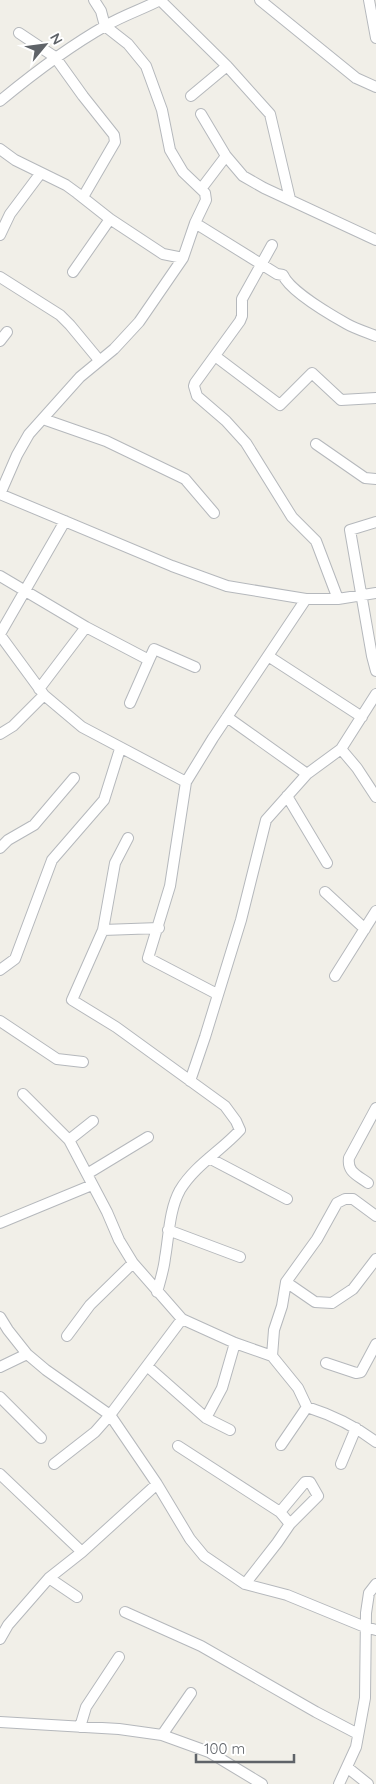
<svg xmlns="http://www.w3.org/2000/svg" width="376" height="1784" font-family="Quicksand,sans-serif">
  <rect width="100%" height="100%" fill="#f1efe8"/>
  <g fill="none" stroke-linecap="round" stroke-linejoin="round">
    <g stroke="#b5b8bc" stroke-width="12">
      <path id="minor" d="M160,0L227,66L270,114L290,199
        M260,0L356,78L376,87
        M369,0L376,38
        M19,33L55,57L83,96L114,135L115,142L83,197
        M191,96L227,66
        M0,101C35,72 68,47 107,25C124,15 143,9 160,0
        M201,114L226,156L243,176L264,188L376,240
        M0,149L15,160L66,185L77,193L110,219L163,254L183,258
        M201,189L226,156
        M195,223L277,274L283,275C290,291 331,315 347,324C356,329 366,332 376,336
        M0,235L10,214L40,174
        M272,245L242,299V316L240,321L195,383L194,386L197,396L226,421L246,443L292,517L316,541L338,599
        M73,272L110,219
        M0,277L60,315L70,325L99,360
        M0,341L7,332
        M215,356L280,405L312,373L341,400L376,398
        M43,419L106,441L185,479L214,513
        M316,444L365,478L376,479
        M0,494L17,455L29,434L80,377L114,349L139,322L183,258L195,223L206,200L205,193L183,172L170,150L162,110L146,66L128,44L105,26L101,11L94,0
        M0,494L172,566L227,586L306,599H338L376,593
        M376,522L350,530L372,656L376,671
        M0,576L86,627L149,660L154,649L195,667
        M0,634L65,521
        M0,635L44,695L82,727L186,782
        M268,656L362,717
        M39,689L86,627
        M130,703L149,660
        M227,717L307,774
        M0,734L13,726L44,695
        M341,749L357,768L376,797
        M287,796L327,863
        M128,838L115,863L103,930L72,1000L116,1027L225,1106L236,1121L240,1130C221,1151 195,1165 180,1190C169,1210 169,1236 165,1258C164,1269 160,1281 157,1292
        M0,848L8,840L34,825L74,778
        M325,892L365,929
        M103,930L159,928
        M0,970L15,959L52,860L104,800L120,749
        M335,976L376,911
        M217,994L148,958L170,886L186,782L213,738L306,599
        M0,1021L57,1059L83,1062
        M190,1081L205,1037L241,920L266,820L307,774L341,749L376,694
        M23,1094L69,1140L107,1212L119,1240L133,1263L182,1319L235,1343L272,1356
        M69,1140L93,1121
        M209,1158L287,1199
        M87,1174L148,1137
        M368,1183C357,1175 347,1172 349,1158L376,1108
        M376,1216L353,1199H345L337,1203L317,1239L286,1282L282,1306L274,1330L272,1356L298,1388L307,1407C332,1415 355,1426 376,1442
        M0,1223L92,1185
        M168,1230L240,1257
        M286,1282L315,1302L332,1303L353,1289L376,1259
        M0,1317L8,1330L27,1354L46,1370L110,1415L157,1484L190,1539L204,1556L245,1584L287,1595L365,1627L376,1630
        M67,1336L90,1305L133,1263
        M326,1363L356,1373L361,1372L376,1344
        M147,1366L206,1418L230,1430
        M0,1367L27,1354
        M0,1397L41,1438
        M206,1418L222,1388L235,1343
        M281,1445L307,1407
        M178,1446L280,1512L290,1524
        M54,1464L95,1432L110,1415L182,1319
        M341,1464L356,1428
        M0,1474L82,1552
        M49,1578L77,1597
        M245,1584L277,1543L290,1524L318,1496L310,1482H305L280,1512
        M125,1612L201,1646L316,1712L358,1734
        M0,1639L8,1625L49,1578L82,1552L157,1484
        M0,1722L119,1729L162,1735L209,1752L262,1784
        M80,1727L86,1707L119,1657
        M162,1735L191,1693
        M348,1768L368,1784
        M339,1784L356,1747L365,1698L366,1613L369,1593L376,1584"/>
    </g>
    <use href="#minor" stroke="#fff" stroke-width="10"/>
  </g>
  <g transform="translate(45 45) rotate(61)" stroke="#ffffff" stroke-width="4" paint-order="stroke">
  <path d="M0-4L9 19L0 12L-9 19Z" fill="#5f6368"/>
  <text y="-8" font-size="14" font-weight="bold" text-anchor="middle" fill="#5f6368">N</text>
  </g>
  <path d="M196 1754v8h98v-8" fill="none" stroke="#5f6368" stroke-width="2.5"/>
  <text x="204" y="1754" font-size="15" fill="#5f6368" stroke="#ffffff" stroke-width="4" paint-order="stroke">100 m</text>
</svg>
